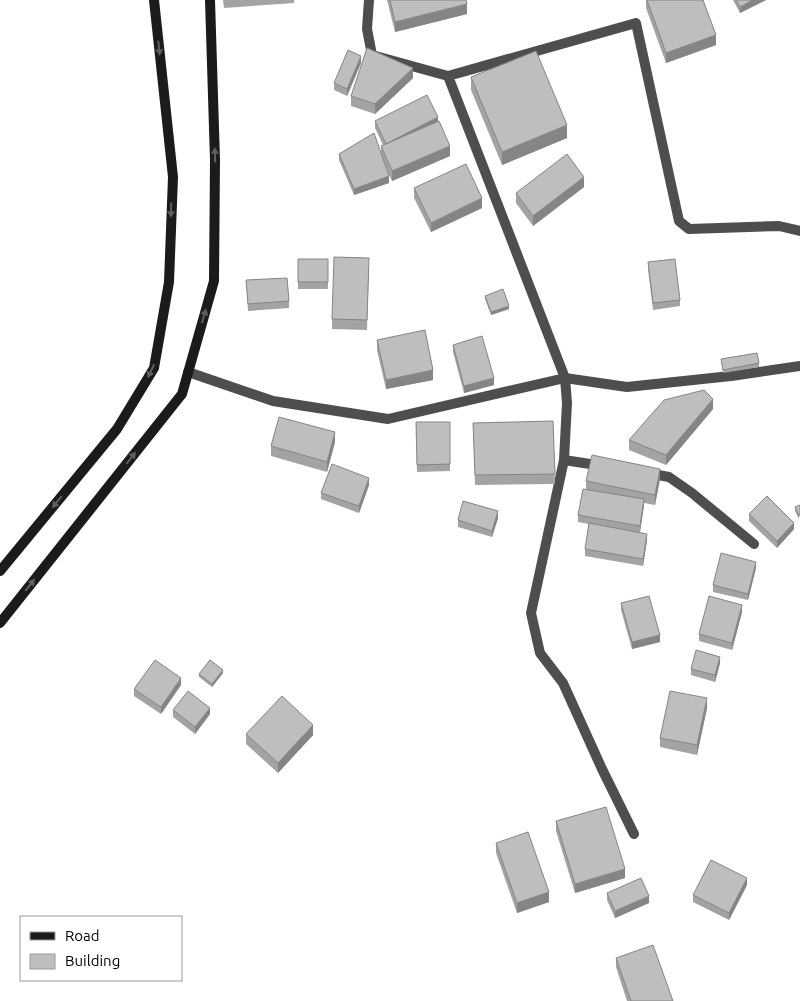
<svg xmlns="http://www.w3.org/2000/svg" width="800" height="1001" font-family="Ubuntu,sans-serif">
  <rect width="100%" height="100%" fill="#fff"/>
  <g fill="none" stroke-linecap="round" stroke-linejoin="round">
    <path stroke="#4e4e4e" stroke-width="10" d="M369,0L367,29L372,55L448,76L636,23L679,221L689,229L779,226L800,231
      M448,76L565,378L627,387L731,376L800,366
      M188,372L273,401L388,419L565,378L567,403L564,460L531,613L540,653L563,683L602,769L634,834
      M564,460L603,466
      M647,473L669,477L692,493L754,544"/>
    <path stroke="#1b1b1b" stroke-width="10" d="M0,571L117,429L154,368L169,282L173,177L154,0
      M0,623L182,394L214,281L215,160L210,0"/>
  </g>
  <path fill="#a3a3a3" d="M223,0H294V3L224,8Z
    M387,0H466L467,14L395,32Z
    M646,0H703L716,45L666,63L646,8Z
    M733,0H766L740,13Z
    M361,63L347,96L334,90V83Z
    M471,77L567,138L502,165L471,90Z
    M413,78L375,114L351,106V96Z
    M375,121H438L450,156L392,181L387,171L389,183L354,195L339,160V154L381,152V146L383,145L375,128Z
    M584,187L533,226L516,203V193Z
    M414,188L482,208L431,232L414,198Z
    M298,259H328V289H298Z
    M648,262L680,300V306L653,310L648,269Z
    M369,268L367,330L332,329V319Z
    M246,280L289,301V308L248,311Z
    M485,296L509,309L491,315L485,299Z
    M377,340L433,380L386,389L377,350Z
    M453,345L494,385L464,393L453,352Z
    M721,359L759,363V367L723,373Z
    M713,409L666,465L629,450V440Z
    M553,421L555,484L475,485L473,423Z
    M416,422H450V471L417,472Z
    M335,442L327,472L271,456V446Z
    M660,479L655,505L644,503L640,532L647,540L643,566L585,556V549L589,524L578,522V515L586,489V481Z
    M369,485L359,513L321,499V493Z
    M800,505L799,519L795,511V507Z
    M749,514L794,529L777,548L749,521Z
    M498,518L492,537L458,527V520Z
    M756,568L748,600L713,592V585Z
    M621,603L660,642L632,649L621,610Z
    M742,612L732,650L699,641V634Z
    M720,663L715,682L691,675V669Z
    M223,673L212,687L199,677V674Z
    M181,685L161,714L134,696V689Z
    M707,708L697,755L660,747V738Z
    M173,710L210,714L195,734L173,717Z
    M246,734L313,735L278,773L246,744Z
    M556,821L625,878L575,893L556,831Z
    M496,843L549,902L517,913L496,853Z
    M747,885L729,920L693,902V895Z
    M607,893L649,903L615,918L607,900Z
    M616,958L673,1001H627L616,967Z"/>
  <path fill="#858585" d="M753,0H766L740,13V7Z
    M467,4V14L395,32V22Z
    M716,35V45L666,63V53Z
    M361,56V63L347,96V89Z
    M413,68V78L375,114V104Z
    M438,117V124L386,144Z
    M567,125V138L502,165V152Z
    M450,146V156L392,181V171Z
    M389,176V183L354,195V189Z
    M584,177V187L533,226V216Z
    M482,198V208L431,232V223Z
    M509,306V309L491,315V312Z
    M433,370V380L386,389V380Z
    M494,378V385L464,393V386Z
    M713,399V409L666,465V455Z
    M335,432V442L327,472V462Z
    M660,469V479L655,505V495Z
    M369,478V485L359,513V506Z
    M644,499V506L640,532V526Z
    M498,511V518L492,537V531Z
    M794,523V529L777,548V541Z
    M647,534V540L643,566V559Z
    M756,562V568L748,600V594Z
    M742,605V612L732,650V643Z
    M660,635V642L632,649V642Z
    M720,657V663L715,682V675Z
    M223,670V673L212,687V684Z
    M181,678V685L161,714V707Z
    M707,698V708L697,755V745Z
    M210,708V714L195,734V727Z
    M313,725V735L278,773V763Z
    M625,869V878L575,893V884Z
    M747,878V885L729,920V913Z
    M549,892V902L517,913V903Z
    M649,896V903L615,918V911Z"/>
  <path fill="#bebebe" stroke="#858585" d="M390,0H466L467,4L395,22Z
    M647,0H703L716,35L666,53Z
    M736,0H753L740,7Z
    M367,48L413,68L375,104L351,96Z
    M348,50L361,56L347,89L334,83Z
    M536,51L567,125L502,152L471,77Z
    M427,95L438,117L386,144L375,121Z
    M439,121L450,146L392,171L381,146Z
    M374,133L389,176L354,189L339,154Z
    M567,154L584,177L533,216L516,193Z
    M466,164L482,198L431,223L414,188Z
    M334,257L369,258L367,320L332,319Z
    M298,259H328V282H298Z
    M675,259L680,300L653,303L648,262Z
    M287,278L289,301L248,304L246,280Z
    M503,289L509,306L491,312L485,296Z
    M425,330L433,370L386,380L377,340Z
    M482,336L494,378L464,386L453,345Z
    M757,353L759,363L723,370L721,359Z
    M704,390L713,399L666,455L629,440L664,400Z
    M279,417L335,432L327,462L271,446Z
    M553,421L555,474L475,475L473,423Z
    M416,422H450V464L417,465Z
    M592,455L660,469L655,495L586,481Z
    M332,464L369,478L359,506L321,493Z
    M583,489L644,499L640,526L578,515Z
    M767,496L794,523L777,541L749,514Z
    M463,501L498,511L492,531L458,520Z
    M800,505V515L799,516L795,507Z
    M589,523L647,534L643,559L585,549Z
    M721,553L756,562L748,594L713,585Z
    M649,596L660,635L632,642L621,603Z
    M709,596L742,605L732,643L699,634Z
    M696,650L720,657L715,675L691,669Z
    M155,660L181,678L161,707L134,689Z
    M210,660L223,670L212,684L199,674Z
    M188,691L210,708L195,727L173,710Z
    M670,691L707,698L697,745L660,738Z
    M282,696L313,725L278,763L246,734Z
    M606,807L625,869L575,884L556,821Z
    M528,832L549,892L517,903L496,843Z
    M711,860L747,878L729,913L693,895Z
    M641,878L649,896L615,911L607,893Z
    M653,945L673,1001H631L616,958Z"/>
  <defs><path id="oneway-solid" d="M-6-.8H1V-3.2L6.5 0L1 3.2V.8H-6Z" transform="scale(1.25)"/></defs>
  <g fill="#5f5f5f">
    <use href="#oneway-solid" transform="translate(159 48) rotate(84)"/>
    <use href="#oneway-solid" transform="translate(215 155) rotate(-91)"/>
    <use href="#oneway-solid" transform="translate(171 210) rotate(92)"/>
    <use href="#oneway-solid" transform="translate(204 316) rotate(-74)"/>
    <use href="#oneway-solid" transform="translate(151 371) rotate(115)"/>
    <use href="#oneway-solid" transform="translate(131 458) rotate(-52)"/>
    <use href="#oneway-solid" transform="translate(57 502) rotate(129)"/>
    <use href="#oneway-solid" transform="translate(30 585) rotate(-52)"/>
  </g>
  <rect x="20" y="916" width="162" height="65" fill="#ffffff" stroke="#999999"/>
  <rect x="30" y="932" width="25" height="8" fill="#1b1b1b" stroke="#999999"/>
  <text x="65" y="941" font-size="15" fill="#000000">Road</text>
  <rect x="30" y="954" width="25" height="15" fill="#bebebe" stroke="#999999"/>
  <text x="65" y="966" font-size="15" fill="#000000">Building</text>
</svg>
